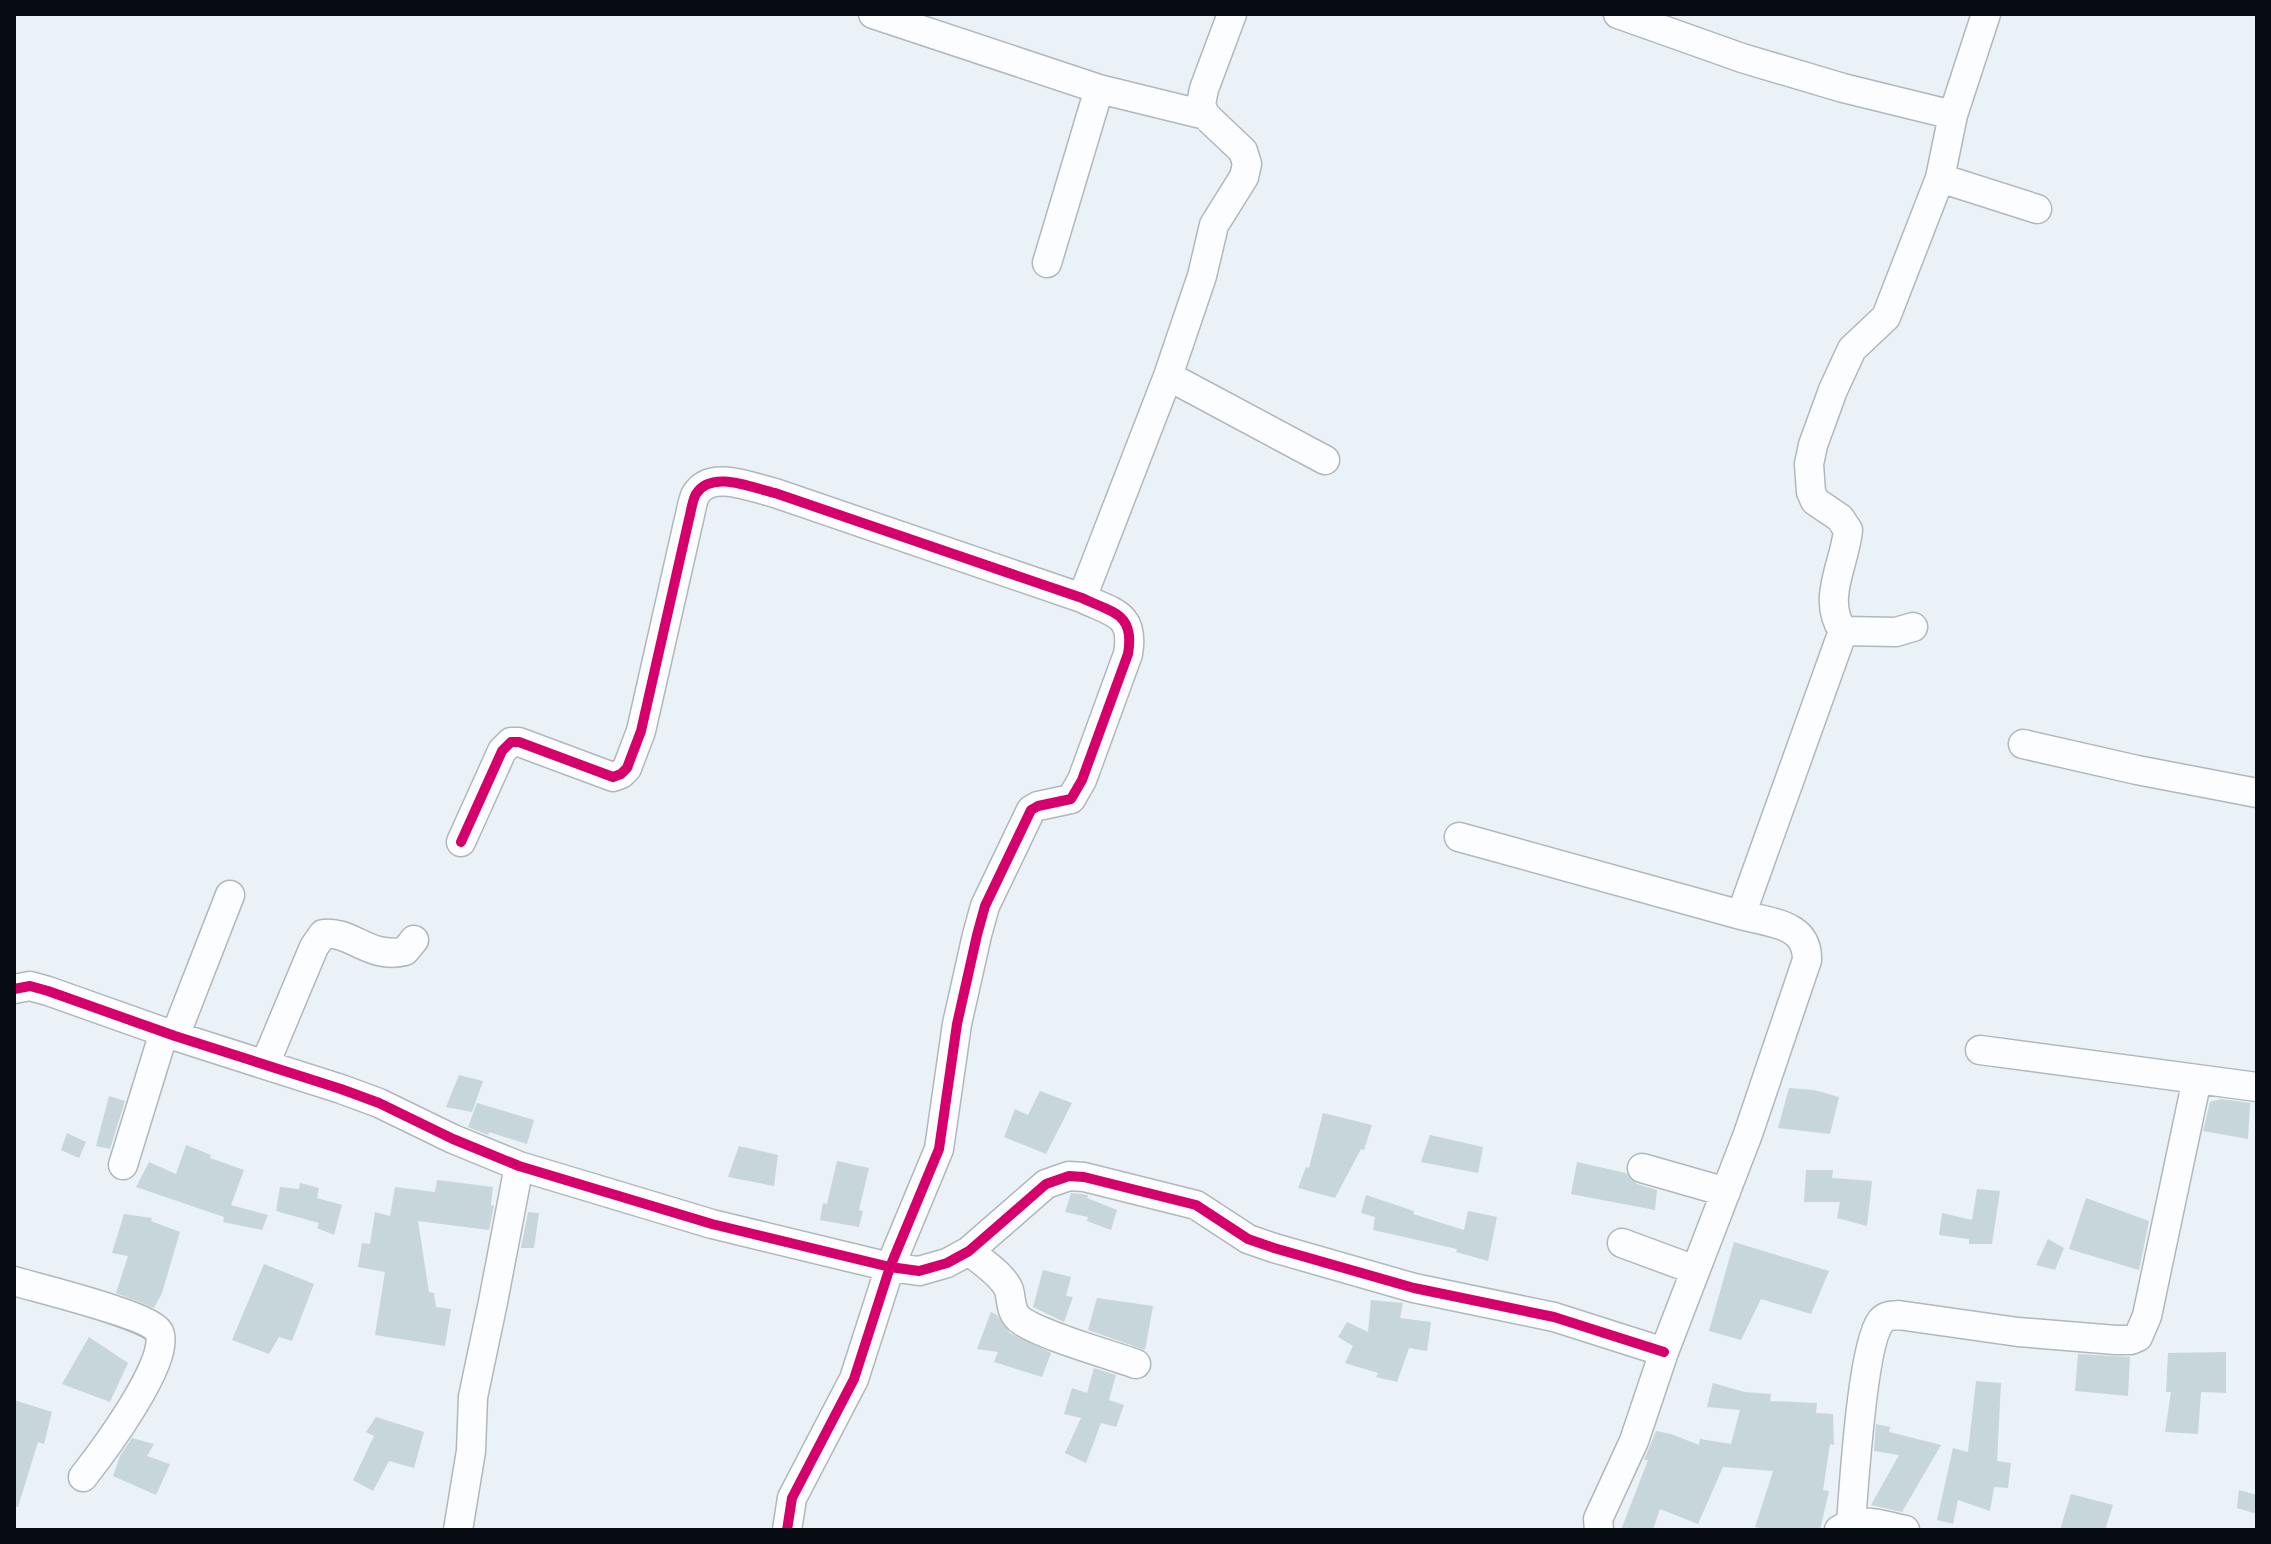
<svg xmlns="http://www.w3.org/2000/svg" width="2271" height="1544" font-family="'Exo 2',sans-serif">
  <rect width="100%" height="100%" fill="#eaf1f7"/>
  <path fill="#c6d6db" d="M459,1075L483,1081L472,1112L446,1107Z
    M1789,1088L1814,1090L1839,1097L1830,1134L1778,1128Z
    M1040,1091L1072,1103L1046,1154L1004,1137L1015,1109L1028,1115Z
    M109,1096L125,1101L110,1149L96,1146Z
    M2221,1099L2250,1103L2248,1139L2203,1131L2210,1102Z
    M477,1103L534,1120L527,1144L489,1132L488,1135L468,1127Z
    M1323,1113L1372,1125L1364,1150L1361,1149L1335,1198L1298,1188L1306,1167L1309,1168Z
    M67,1133L86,1142L79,1158L61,1150Z
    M1430,1135L1483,1147L1478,1173L1421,1162Z
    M186,1145L211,1155L210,1158L244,1170L231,1205L268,1215L262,1230L223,1222L224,1217L136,1187L149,1162L176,1174Z
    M739,1146L778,1155L774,1186L728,1177Z
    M837,1161L869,1168L859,1210L863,1211L859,1227L820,1220L823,1203L827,1204Z
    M1577,1162L1626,1173L1637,1184L1657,1190L1655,1210L1571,1194Z
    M1806,1170H1833L1832,1178L1872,1181L1867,1226L1837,1218L1840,1202H1804Z
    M437,1180L493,1187L491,1205L494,1206L489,1230L418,1221L429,1292L434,1293L436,1307L451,1309L445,1346L375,1335L385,1272L358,1267L362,1243L370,1244L375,1212L390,1216L395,1187L435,1192Z
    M300,1183L319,1188L317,1198L342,1205L334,1235L317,1228L319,1223L276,1211L280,1187L299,1189Z
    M1977,1189L2000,1191L1992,1244H1969V1239L1939,1235L1942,1213L1972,1220Z
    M1071,1193L1088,1195L1087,1198L1117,1210L1111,1230L1087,1221L1088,1217L1065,1212Z
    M1366,1195L1414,1211L1413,1214L1464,1230L1468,1211L1497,1217L1488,1261L1456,1252L1457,1249L1373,1230L1375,1217L1361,1213Z
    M2086,1198L2149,1221L2139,1270L2069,1249Z
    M528,1212L539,1213L534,1248H521Z
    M124,1214L152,1218L151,1221L180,1232L162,1293L154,1308L116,1293L128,1256L112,1253Z
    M2048,1239L2064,1248L2055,1270L2036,1265Z
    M1734,1242L1829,1271L1811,1314L1761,1299L1741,1340L1709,1331Z
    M264,1264L314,1284L292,1341L279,1337L269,1354L232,1340Z
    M1043,1270L1071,1277L1066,1296L1073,1297L1064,1322L1033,1307Z
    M1097,1298L1153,1306L1145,1350L1088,1330Z
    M1371,1300L1403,1303L1400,1318L1431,1322L1427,1351L1409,1348L1397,1382L1376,1377L1378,1373L1345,1363L1353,1346L1338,1337L1347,1322L1368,1332Z
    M991,1312L997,1315L1010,1333L1051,1353L1042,1377L994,1362L998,1352L977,1349Z
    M89,1337L128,1363L110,1402L62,1384Z
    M2226,1352V1393L2201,1392L2198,1434L2165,1432L2171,1392H2166L2168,1353Z
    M2078,1354L2130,1357L2128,1396L2075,1391Z
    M1094,1368L1116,1375L1109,1400L1124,1405L1116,1427L1101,1423L1086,1463L1065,1453L1081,1418L1064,1414L1072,1388L1087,1393Z
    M1976,1381L2001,1383L1997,1461L2011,1463L2008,1488L1994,1487L1990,1511L1958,1500L1953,1524L1937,1520L1953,1448L1968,1452Z
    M1713,1383L1745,1392L1771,1394L1770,1401L1817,1403L1816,1413L1833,1414L1834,1445L1830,1444L1823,1490L1829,1491L1820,1530H1769L1755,1527L1773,1471L1723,1467L1698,1524L1660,1509L1653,1530H1621L1648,1460H1644L1656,1431L1671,1434L1699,1445L1700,1439L1731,1444L1740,1410L1707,1407Z
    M14,1400L52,1412L44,1444L38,1442L18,1507L14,1506Z
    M376,1417L424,1432L414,1468L389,1461L373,1491L353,1480L374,1436L366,1432Z
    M1876,1424L1890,1427L1889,1432L1941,1445L1902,1512L1871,1505L1899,1455L1874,1451Z
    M132,1438L154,1444L147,1456L170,1464L156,1495L113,1476L120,1456Z
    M2239,1490L2257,1495V1514L2237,1508Z
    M2071,1494L2113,1505L2105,1530H2060Z"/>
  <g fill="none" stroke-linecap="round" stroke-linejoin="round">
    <g stroke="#b0b7bd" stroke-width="31">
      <path id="minor" d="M873,14L1099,89L1205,115
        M1618,14L1742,58L1843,88L1953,115
        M1940,178L2037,209
        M1047,263L1099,89
        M1168,376L1325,460
        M1082,598L1168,376L1202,276L1214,225L1244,177L1247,164L1243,151L1205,115L1201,104L1204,89L1232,14
        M1843,631L1896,632L1913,627
        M2023,744L2137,770L2257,793
        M1459,837L1741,915
        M461,842L502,751L511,742H519L613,777L621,774L627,768L641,731L689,519C691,512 692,501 696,494C711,469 753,488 775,493L1082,598C1113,613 1135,613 1128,654L1082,780L1071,799L1038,806L1031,810L985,906L977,935L957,1024L939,1149L890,1267L854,1379L792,1498L787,1530
        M14,989L30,986L48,991L175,1036L341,1089L379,1103L453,1139L519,1166L712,1224L890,1267L919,1271L947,1263L969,1251L1046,1184L1069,1176L1084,1177L1196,1205L1248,1239L1274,1248L1414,1288L1554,1317L1664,1352
        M175,1036L230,895
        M1980,1050L2257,1087
        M265,1064L314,947L323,934C351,930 370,960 405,951L414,940
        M123,1165L164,1032
        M1642,1168L1726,1192
        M1622,1243L1695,1270
        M969,1251C981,1261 1003,1275 1009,1290C1012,1301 1010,1311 1019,1319C1039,1335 1109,1354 1136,1364
        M14,1281C37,1288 150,1315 159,1332C172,1360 101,1454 83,1477
        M1851,1523C1854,1486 1862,1345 1881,1321C1886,1315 1891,1316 1898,1315L2018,1332L2116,1340H2131L2138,1337L2147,1316L2197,1079
        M458,1530L471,1451L473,1397L493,1302L519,1166
        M1599,1530L1598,1519L1634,1441L1664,1352L1748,1134L1807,960C1808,923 1770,923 1741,915L1843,631C1821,599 1845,564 1848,530L1840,518L1815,501L1811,492L1809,464L1813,445L1833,390L1852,349L1886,317L1940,178L1953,115L1986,14
        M1839,1530C1861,1516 1881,1525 1905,1530"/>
    </g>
    <use href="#minor" stroke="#fcfdfe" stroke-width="28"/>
    <g stroke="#fff" stroke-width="15">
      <path id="cycleway" d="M461,842L502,751L511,742H519L613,777L621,774L627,768L641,731L689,519C691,512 692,501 696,494C711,469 753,488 775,493L1082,598C1113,613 1135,613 1128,654L1082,780L1071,799L1038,806L1031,810L985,906L977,935L957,1024L939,1149L890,1267L854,1379L792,1498L787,1530
        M14,989L30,986L48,991L175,1036L341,1089L379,1103L453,1139L519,1166L712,1224L890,1267L919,1271L947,1263L969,1251L1046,1184L1069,1176L1084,1177L1196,1205L1248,1239L1274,1248L1414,1288L1554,1317L1664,1352"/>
    </g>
    <use href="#cycleway" stroke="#d6006c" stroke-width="10"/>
  </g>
  <rect width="2271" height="1544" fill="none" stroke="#060c12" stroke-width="32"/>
</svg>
